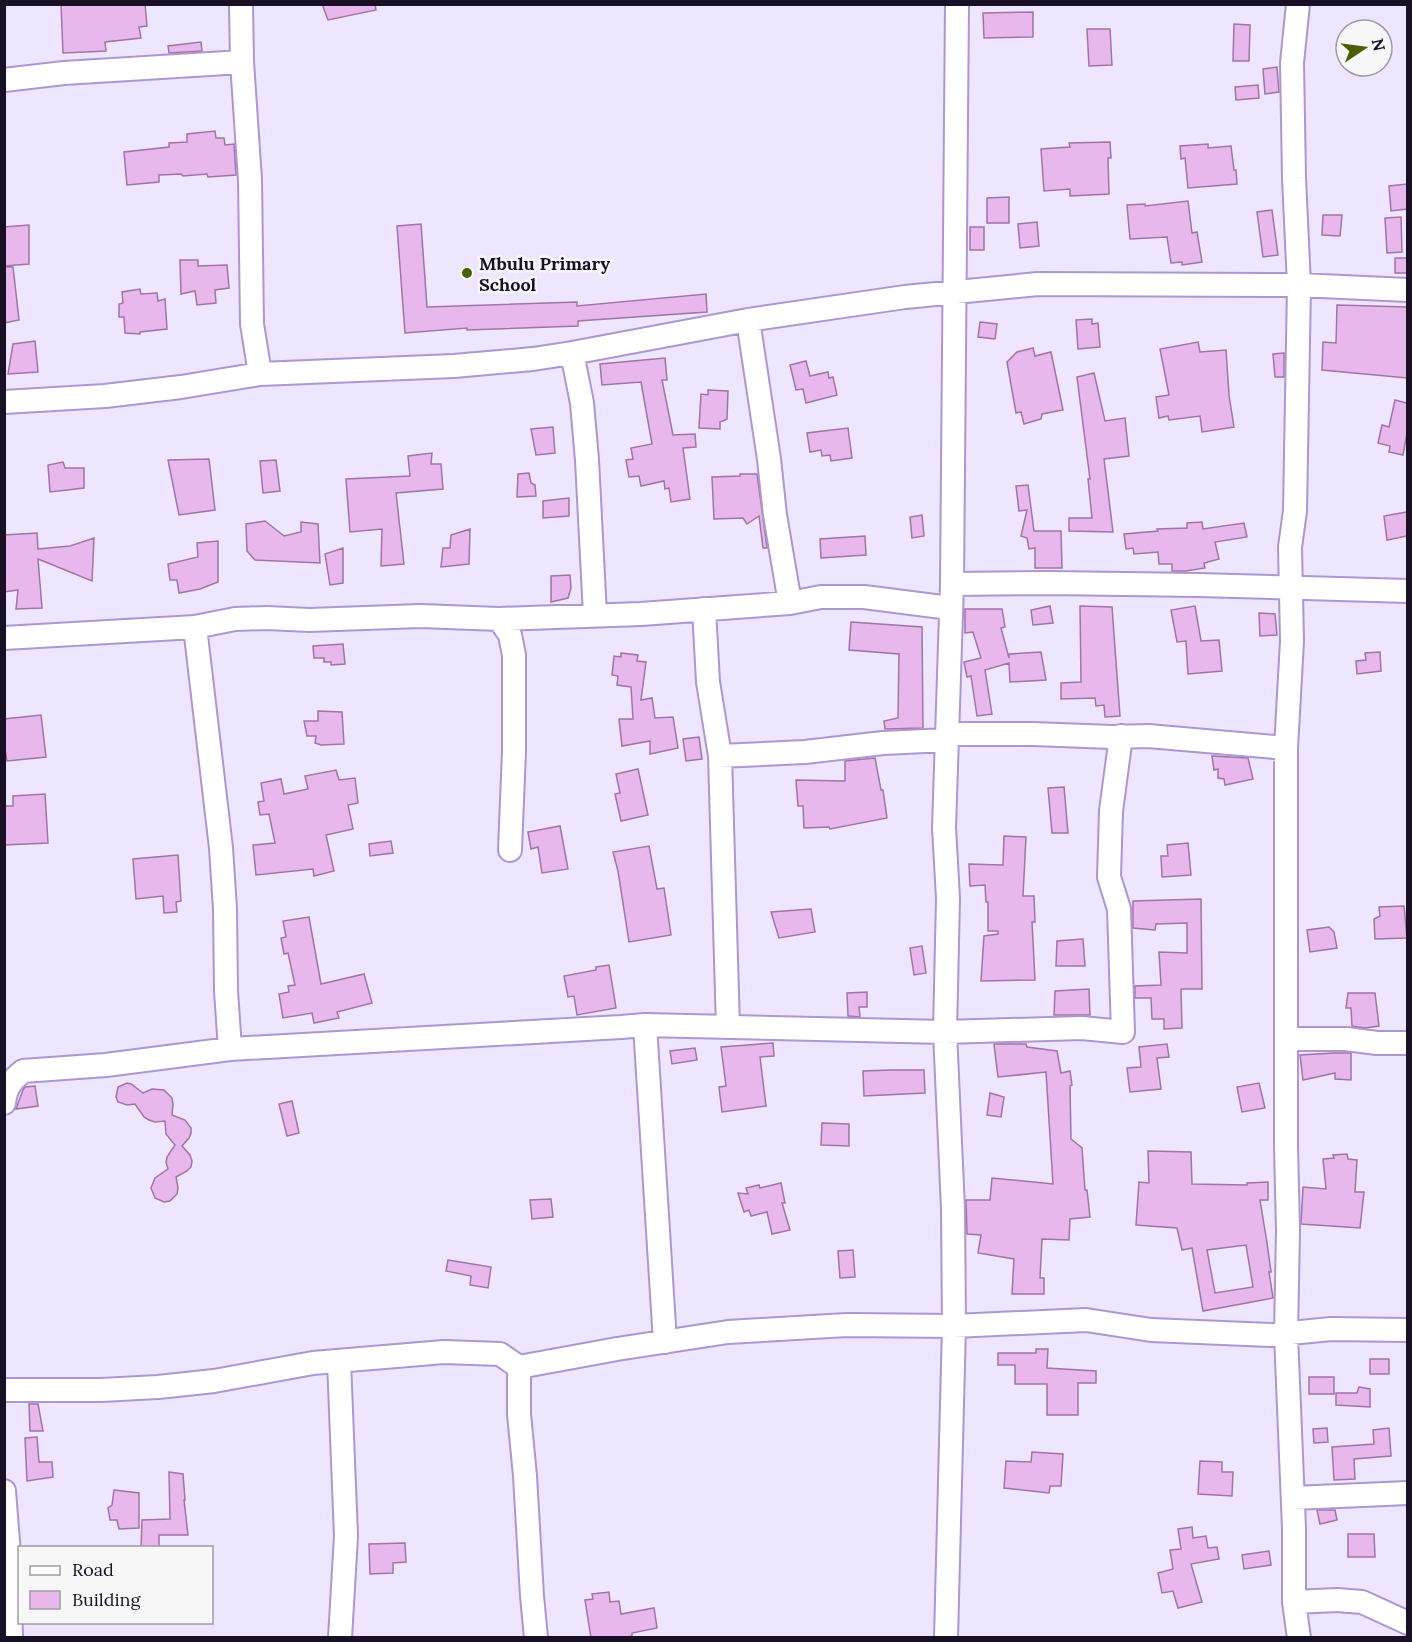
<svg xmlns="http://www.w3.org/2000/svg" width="1412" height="1642" font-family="Lora,serif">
  <rect width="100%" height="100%" fill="#eee5fe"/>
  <path fill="#e8b8ed" stroke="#a074a5" stroke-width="1.5" fill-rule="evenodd" d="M61,4H145L147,26L139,27L141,38L105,42L106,51L63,53Z
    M322,4H375L376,10L328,20Z
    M1033,12V37L984,38L983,13Z
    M1234,24L1250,25L1249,61H1233Z
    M1087,29H1110L1112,65L1089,66Z
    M201,42L202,51L169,53L168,46Z
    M1277,67L1279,92L1265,94L1263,69Z
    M1258,85L1259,98L1236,100L1235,87Z
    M215,131L216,138H224L225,145L234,144L236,175L208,177L207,174L183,176L181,174L159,175V182L127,185L124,152L169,147V143L187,142V134Z
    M1110,142L1111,158H1108L1109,194L1070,196V189L1044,191L1041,149L1070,147L1069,143Z
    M1208,144V148L1231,146L1234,170H1236L1237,184L1188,188L1185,158L1181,159L1180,146Z
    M1407,184V209L1391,211L1389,186Z
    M1009,197V223H987V198Z
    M1188,201L1192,233L1197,232L1202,262L1182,265V262L1171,263L1167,237L1130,239L1127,205L1145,204V206Z
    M1272,210L1278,255L1263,257L1257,212Z
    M1323,215H1342L1340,236L1322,235Z
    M1401,217L1402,252L1387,253L1385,218Z
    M1037,222L1039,246L1020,248L1018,224Z
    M421,224L427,307L577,302V306L706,294L707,312L578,321V326L467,330V328L405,333L397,226Z
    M29,225V264L4,266V227Z
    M970,227H984V250H970Z
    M1395,258H1407V273H1395Z
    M180,260H198V266L227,265L229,288L215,290L216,303L197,305L195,291L181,294Z
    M4,267H13L19,320L4,323Z
    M140,289L141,294L157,293L158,301L165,299L167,329L140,332V334L125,333L124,317H119V304L123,303L122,292Z
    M1337,305L1407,307V378L1322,370L1323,342L1336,343Z
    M1092,319V324L1098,323L1100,347L1078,349L1076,320Z
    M980,322L997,324L995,339L978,337Z
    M35,341L38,372L8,374L13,344Z
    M1198,342L1200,352L1226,350L1229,395L1234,427L1202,432L1200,416L1169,420L1168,416L1159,418L1156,397L1169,395L1160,349Z
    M1033,348L1035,356L1051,352L1063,410L1042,414L1041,419L1024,424L1021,412L1016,413L1007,362L1017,352Z
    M1284,353V377H1275L1273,354Z
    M665,358L667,380H662L673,435L695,434L696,447L683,448L690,499L671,502L669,488L665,489L664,481L641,486L639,476L629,477L626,460L633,459L631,448L652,444L641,382L602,385L600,364Z
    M806,361L810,376L828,372L829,378L833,377L837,395L806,403L803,389L796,390L790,365Z
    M1094,373L1105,421L1125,418L1129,456L1104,459L1113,532L1069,531V518H1092L1088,479H1090L1077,377Z
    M708,390L728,391L727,419L720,422V429L699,428L701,394L708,395Z
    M1395,400L1407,403V433L1403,455L1389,452L1390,446L1378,443L1382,425L1389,427Z
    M553,427L555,453L536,455L531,429Z
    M848,428L852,458L831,461L830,455L822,456L821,450L810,452L807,433Z
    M432,453L431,464H441L443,489L396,493L404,564L381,566L382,529L350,532L346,479L410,476L408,456Z
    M209,459L215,510L179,515L168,460Z
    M276,460L280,491L263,493L260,461Z
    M63,462L65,468H84V488L50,492L48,465Z
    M529,473L531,483L535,485L536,496L517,497L518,474Z
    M740,474H757L767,548H763L759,516L747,524L743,518L714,519L712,477L740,476Z
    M1028,485L1034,531H1061L1062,568H1035V548L1029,549L1027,538L1021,536L1027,510L1019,511L1016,486Z
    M569,498V516L543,518V501Z
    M1407,512V536L1387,540L1384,516Z
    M922,515L924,536L912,538L910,517Z
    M265,521L284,536L301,532V522L318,524L320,563L255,560L247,551L246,524Z
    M1202,522L1203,529L1244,523L1247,537L1215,542L1219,559L1204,563L1205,568L1186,571H1172V564H1159L1158,552L1134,554L1133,548L1126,549L1124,534L1158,531L1157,529L1187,528V523Z
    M470,529L469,564L441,567L443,548H450L451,535Z
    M37,533L38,549L70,546L94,538L92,581L38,559L42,608L16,609L18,590L4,592V535Z
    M865,536L866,555L821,558L820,539Z
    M218,541V582L200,589L179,593L177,580H170L168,564L198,557L197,543Z
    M343,548V583L330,585L325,554Z
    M570,575L571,588L568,598L551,602V576Z
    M1050,606L1053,623L1033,625L1031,610Z
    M1080,606L1112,607L1120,716L1105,717L1104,705L1096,706L1095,698L1061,699V683L1081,682Z
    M1195,606L1201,641L1219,640L1222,671L1188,674L1186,641L1177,642L1171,610Z
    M965,609H1002L1005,627L1001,628L1009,658V654L1041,652L1046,680L1010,682L1009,663L985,670L992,714L977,716L971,676L967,677L964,662L981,658L973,632L965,633Z
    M1259,613L1275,614L1277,635L1260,636Z
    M851,622L922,627L923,728L885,729L884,721L898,718L899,654L849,650Z
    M343,644L345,664L331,665V662H324V658H314L313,646Z
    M1380,652L1381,671L1357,674L1356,661L1366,660L1365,653Z
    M621,653L638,655L637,661L646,662L641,700L652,698L655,718L673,717L678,748L650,754V741L622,746L619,719H633L631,687L617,685L618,676L612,675L614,656L621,657Z
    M318,711L342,712L344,744L321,745L315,743L316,736H307L304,721H318Z
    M41,715L46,757L7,761L4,743V719Z
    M699,737L702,759L686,761L683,739Z
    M1212,756L1248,758L1253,779L1225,785L1224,779L1218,778V769L1214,770Z
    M875,758L881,790H883L887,818L830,829L829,827L804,828L803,806H798L796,780L845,781V761Z
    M638,769L648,815L621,821L615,794L620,793L616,774Z
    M336,770L339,780L355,778L358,803L348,805L353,829L326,835L334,871L314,876L313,869L256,875L253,845L275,843L269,814L260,815L258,802L264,801L261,783L281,779L284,794L308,789L305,776Z
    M1064,787L1068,833H1052L1048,788Z
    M45,794L48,843L4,845V806H13V796Z
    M560,826L568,869L542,873L538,847L531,849L528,832Z
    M1004,836L1026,837L1023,896H1034L1035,922H1032L1035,980L981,981L984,936L998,934V931H988V902H986L985,885L970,886L969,864L1003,865Z
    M391,841L393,853L370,856L369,844Z
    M1188,843L1191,875L1162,877L1161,856H1168L1167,845Z
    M649,846L657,889L664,888L671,935L629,942L618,871L613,852Z
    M178,855L181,901L176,902L177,912L164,913L163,896L136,899L133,859Z
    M1201,899L1202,989H1181L1182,1028L1164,1029V1019H1152L1151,998H1135V986L1161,985L1159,952L1187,953V923L1156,924L1155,930L1133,928V901Z
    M1404,906L1407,938L1375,939L1374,919L1380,916L1379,907Z
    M811,909L815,932L779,938L771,912Z
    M309,917L321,984L364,974L372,1003L337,1012L339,1018L314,1023L312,1013L283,1018L279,994L289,992L288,986L295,985L288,953L284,954L281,938L286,937L283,921Z
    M1329,927L1334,932L1337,948L1310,952L1307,930Z
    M1083,939L1085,966H1056L1057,941Z
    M922,946L926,973L914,975L910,948Z
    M609,965L616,1008L577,1015L574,996L568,997L564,976L596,970V967Z
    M1089,989L1090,1015H1054L1055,991Z
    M867,992V1007H859L860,1017L848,1016L847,993Z
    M1348,993H1375L1379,1026L1365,1028L1352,1026L1351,1008H1346Z
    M773,1043L774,1056L760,1057L766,1106L722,1112L719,1087L726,1086L721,1047Z
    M994,1044H1026L1027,1047L1057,1051L1061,1073L1070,1071L1072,1085L1070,1086L1071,1139L1082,1148L1085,1190H1087L1090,1217L1070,1219L1069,1240L1042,1239L1040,1278H1044V1294H1012L1014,1259L978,1253L981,1235L967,1234L966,1200H990L992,1178L1053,1184L1046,1072L998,1077Z
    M1167,1044L1169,1057L1157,1058L1161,1089L1130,1092L1127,1068L1141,1067L1139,1047Z
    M695,1048L697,1060L672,1064L670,1051Z
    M1334,1053H1351V1080L1335,1079V1073L1303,1080L1300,1055Z
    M891,1070H924L925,1093L864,1096L863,1071Z
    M127,1083L131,1084L143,1093L152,1089L164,1090L172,1098L173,1104L172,1115L185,1120L191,1128V1133L189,1138L182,1146L190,1155L192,1161L191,1167L187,1171L176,1177L178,1188L177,1194L170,1201L164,1202L155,1198L151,1188L155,1178L168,1169L166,1162L167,1157L175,1145L166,1134L165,1121L155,1122L149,1120L144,1117L135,1104L127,1105L118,1102L116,1097L118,1087Z
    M1259,1083L1265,1108L1242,1112L1237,1087Z
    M35,1086L38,1106L16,1109L23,1090L25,1087Z
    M990,1093L1004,1097L1001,1117L987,1115Z
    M292,1101L299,1133L287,1136L279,1104Z
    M822,1123L849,1124V1146L821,1145Z
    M1148,1151L1191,1152L1192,1184L1247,1185V1183L1268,1182V1200H1260L1267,1243L1271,1272H1269L1273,1298L1203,1311L1192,1248L1182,1250L1177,1228L1136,1225L1139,1182L1149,1183ZM1246,1245L1253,1287L1215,1293L1207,1250Z
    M1347,1154L1348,1159L1357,1160L1355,1192H1364L1360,1228L1301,1224L1303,1187L1326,1189L1323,1159L1334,1158L1333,1155Z
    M781,1183L785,1203H782L790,1230L772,1234L767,1212L751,1216L749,1210L744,1212L738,1193L748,1194L746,1188L759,1185L760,1188Z
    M551,1199L553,1217L532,1219L530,1200Z
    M853,1250L855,1277L840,1278L838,1251Z
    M448,1260L491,1267L488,1288L470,1285L471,1276L446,1271Z
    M1036,1349H1048L1047,1368L1096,1371V1383H1078V1415H1047V1384H1015V1365H998V1353H1036Z
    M1370,1359H1389V1374H1370Z
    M1309,1377H1334V1394H1309Z
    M1359,1387L1370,1389V1407L1336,1405V1393H1357Z
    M29,1404H38L43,1431H30Z
    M1327,1428L1328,1442L1314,1443L1313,1429Z
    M1389,1428L1391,1456L1354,1459L1355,1479L1334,1480L1332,1447L1374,1444L1373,1430Z
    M37,1437L39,1462H52L53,1477L27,1481L25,1438Z
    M1032,1452L1063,1454L1061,1486H1050L1049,1493L1004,1488L1006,1461L1031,1462Z
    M1200,1461L1222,1462V1472H1233L1232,1496L1198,1494Z
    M169,1472L183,1474L185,1500H184L188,1535H159V1548H141L142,1520L170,1519Z
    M114,1490L139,1493V1528L119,1529L117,1520H110L108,1508L112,1505Z
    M1317,1510H1335L1337,1520L1320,1524Z
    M1192,1527L1193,1538L1206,1536L1208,1548L1217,1547L1219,1559L1191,1564L1202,1602L1178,1608L1173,1591L1162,1593L1158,1573L1173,1569L1170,1550L1181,1549L1178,1529Z
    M1348,1534H1374L1375,1557H1348Z
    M405,1543L406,1562L393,1563V1573L370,1574L369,1544Z
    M1269,1551L1271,1565L1244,1569L1242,1555Z
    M609,1592L610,1602L619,1601L621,1614L654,1608L657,1628L632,1633V1636L622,1638H591L585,1600L593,1599L592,1594Z"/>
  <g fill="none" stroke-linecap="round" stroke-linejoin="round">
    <g stroke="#ae96d1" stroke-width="26">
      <path id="minor" d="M241,4L242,62L250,180L252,324L260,374
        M1298,4L1292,63L1294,178L1299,285L1295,511L1290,547L1292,641L1286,748V1146L1288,1230L1286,1335L1294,1528V1602L1299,1638
        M4,80L64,73L242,62
        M748,320L769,459L775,515L790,603
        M572,353L582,403L587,460L595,615
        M4,402L105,396L181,387L260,374L454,366L533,359L572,353L748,320L905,297L1038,284L1299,285L1408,290
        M952,584L1049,583L1198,585L1408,591
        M704,609L708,682L720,756L728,1027
        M499,619L510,635L514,655V751L510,850
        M195,627L221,848L225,909L226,991L230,1049L621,1027L645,1025L945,1032L1082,1028L1123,1032L1119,909L1109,877L1111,811L1121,736
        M4,638L195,627L235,619L267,618L309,620L421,616L499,619L641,614L790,603L821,597H864L950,608
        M947,734H1033L1112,737L1148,736L1286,748
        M720,756L805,752L883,743L947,740
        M645,1025L665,1342
        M1286,1039H1346L1377,1043H1408
        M4,1103C6,1087 11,1081 23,1071L106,1065L230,1049
        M339,1361L346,1536L340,1638
        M4,1390H101L158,1387L214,1381L313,1363L444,1352L500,1354L519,1367
        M4,1491L9,1554L11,1638
        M1293,1498L1408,1493
        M1294,1602L1337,1600L1362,1602L1408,1623
        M536,1638L532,1596L525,1476L519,1414V1367L617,1349L728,1332L847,1325L954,1326L1086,1320L1151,1330L1270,1335L1331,1329L1408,1330
        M946,1638L954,1326L953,1209L945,1032L948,898L944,828L952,584L957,4"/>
    </g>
    <use href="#minor" stroke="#fff" stroke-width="22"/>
  </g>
  <circle fill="#4a5f06" stroke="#f7f7f7" stroke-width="2" cx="467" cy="273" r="6"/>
  <g text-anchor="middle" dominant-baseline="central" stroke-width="5" stroke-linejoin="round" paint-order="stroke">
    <g font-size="18" font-weight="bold" fill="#1a1026" stroke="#f7f7f7" text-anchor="start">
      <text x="479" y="263">Mbulu Primary<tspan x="479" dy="21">School</tspan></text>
    </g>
  </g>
  <rect width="1412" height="1642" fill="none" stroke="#1a1026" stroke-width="12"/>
  <rect x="18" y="1546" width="195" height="78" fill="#f7f7f7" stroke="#9f9ba3" stroke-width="1.5"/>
  <rect x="30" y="1566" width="30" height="9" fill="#ffffff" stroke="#9f9ba3" stroke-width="1.5"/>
  <text x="72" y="1576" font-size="18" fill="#1a1026">Road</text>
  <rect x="30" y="1591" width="30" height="18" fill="#e8b8ed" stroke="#9f9ba3" stroke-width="1.5"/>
  <text x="72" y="1606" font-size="18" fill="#1a1026">Building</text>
  <g transform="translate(1364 48) rotate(77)"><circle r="28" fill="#f7f7f7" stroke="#9f9ba3" stroke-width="1.5"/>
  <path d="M0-4.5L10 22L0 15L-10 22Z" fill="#4a5f06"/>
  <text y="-9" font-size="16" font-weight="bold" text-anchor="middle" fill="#1a1026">N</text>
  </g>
</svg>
